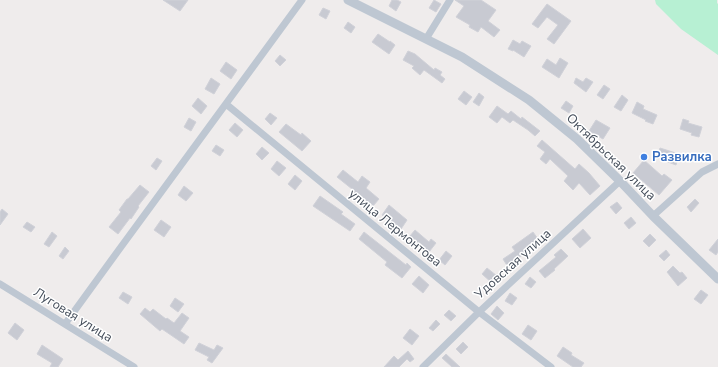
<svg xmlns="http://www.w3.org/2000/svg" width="718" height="367" font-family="'Nunito Sans',sans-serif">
  <rect width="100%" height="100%" fill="#efecec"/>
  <path fill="#b7f0d3" d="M655,0H717V3L718,4V55L681,29L656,4Z"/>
  <path fill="#c8cad2" stroke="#d0d1d8" d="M163,0H188L180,11Z
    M392,0H397L401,2L396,11L389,6Z
    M434,0L441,4L436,12L429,8Z
    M455,0H481L496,10L488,21L500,30L494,37L481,27L478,32L469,27L470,25L456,17L464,6Z
    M547,4L571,21L554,44L547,39L558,25L547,17L538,28L532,24Z
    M323,8L330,11L326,19L319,15Z
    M348,22L355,27L351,33L344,28Z
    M378,34L390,42V41L395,45L389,54L372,42Z
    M513,40L520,44L522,41L531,46L524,57L513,50V51L508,49Z
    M408,51L415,54L434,70L435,68L442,72L440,75L445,79L442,83L424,70L420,75L412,68L414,66L403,60Z
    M280,55L286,60L280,66L275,61Z
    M560,58L568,63L559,78L542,67L547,59L556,65Z
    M226,62L237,70L231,79L220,71Z
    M211,78L220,84L214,94L205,89Z
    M576,78L583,82L586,78L593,82L586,92L574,83Z
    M604,85L610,89L603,99L597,95Z
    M464,91L472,97L466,105L458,99Z
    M479,93L484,97L479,106L473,102Z
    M622,95L628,100L621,111L614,107Z
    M198,98L207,106L201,114L192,106Z
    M566,101L573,106L569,113L561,108Z
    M637,102L644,106L643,109L657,115L653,124L645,121L646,120L632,113Z
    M497,106L508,114L511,111L521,119L522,117L540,131L535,136L528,130L513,120L510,123L502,117L497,123L489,117Z
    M270,113L277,118L271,125L265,119Z
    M189,118L196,122L191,131L184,127Z
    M683,119L689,121L688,123L702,127L699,137L691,135L692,133L680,129Z
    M596,120L610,128L603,139L589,131Z
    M235,123L243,130L237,137L229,130Z
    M286,124L301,135L302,133L311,141L302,151L279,132Z
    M542,140L575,169L579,164L589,173L600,186L590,195L579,183L573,190L564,181L568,176L550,159L546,164L540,159L545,152L537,146Z
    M216,145L224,150L220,156L212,151Z
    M262,147L269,153L262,160L256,154Z
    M660,148L679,154L676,165L657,158Z
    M157,158L162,161L156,170L151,166Z
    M644,160L662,176L664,174L672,180L659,195L633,173Z
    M277,161L286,168L279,176L271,169Z
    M343,170L358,182L362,176L370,182L366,188L379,199L373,206L360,196L359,197L351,190L352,189L337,177Z
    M295,175L302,181L295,190L288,184Z
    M140,185L149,192L138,206L139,207L131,219L130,218L118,234L109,227L121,212L119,210L127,199H128Z
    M184,186L193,193L186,201L178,195Z
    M320,196L343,212L341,214L355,224L350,231L313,206Z
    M695,199L699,203L691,212L687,207Z
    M617,202L622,208L616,214L610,207Z
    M389,205L407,220L401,229L382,215Z
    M2,209L8,214L0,225V212Z
    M631,217L636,223L629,229L624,223Z
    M161,220L171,227L164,237L154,230Z
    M27,222L35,227L31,232L23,227Z
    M583,229L591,238L580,248L572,239Z
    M415,230L429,242L431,239L436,243L429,252L410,236Z
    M52,232L57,236L49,247L44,244Z
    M364,232L406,265L407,263L411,267L402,278L385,265L387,262L359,239Z
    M533,232L538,239L525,248L528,251L514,261L515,262L508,267L503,259L515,251L512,247Z
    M650,234L656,240L649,247L643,241Z
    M718,239V252L716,255L709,250Z
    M65,247L69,251L63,259L59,256Z
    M561,249L568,256L554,269L555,270L545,278L539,271L556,257L554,255Z
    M666,250L670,255L664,261L659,256Z
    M446,251L452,256L445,265L439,260Z
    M673,266L680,273L682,272L687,278L678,286L667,272Z
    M487,268L497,276L492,283L482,274Z
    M419,276L429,285L423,293L412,284Z
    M530,277L536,282L531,288L525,284Z
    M701,290L708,295L701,304L694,299Z
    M123,292L132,297L128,304L119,298Z
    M510,293L517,298L512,305L505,301Z
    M175,298L184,304L178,312L170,306Z
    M497,306L504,313L498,320L491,314Z
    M145,308L150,312L153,309L166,319L167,318L174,323L182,313L189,318L180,331L189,337L184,344L162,329L160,331L140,314Z
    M449,310L456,316L451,321L444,315Z
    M436,320L440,324L433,331L429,328Z
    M15,323L24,330L17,340L8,333Z
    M528,325L537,331L531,340L522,334Z
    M410,329L419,336L412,345L403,338Z
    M463,342L468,347L461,354L456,349Z
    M199,343L214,350L217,345L223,348L212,363L207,360L209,357L195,350Z
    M42,345L63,359L58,367H50L52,363L37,354Z
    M563,347L572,353L571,355L584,363L581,367H573L557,356Z
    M408,351L414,359L410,362L407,359L399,367H384L394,356L398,360Z
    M446,354L460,367H452L442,358Z"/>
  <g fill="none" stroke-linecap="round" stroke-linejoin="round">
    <path stroke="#bec7d2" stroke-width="7" d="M426,39L450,0
      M226,104L479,312L551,367
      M653,216L702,172L718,164
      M0,284L134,367
      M65,324L118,251L302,0
      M423,367L479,312L620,181"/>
    <path stroke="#bec7d2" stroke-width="9" d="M348,0L462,57L529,100L577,139L620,181L653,216L718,279"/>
  </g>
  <circle fill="#3f7fe0" stroke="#fff" stroke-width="1.5" cx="644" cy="157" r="4"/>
  <g text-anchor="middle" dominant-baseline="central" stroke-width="3" stroke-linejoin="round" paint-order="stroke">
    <g font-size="13" fill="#444d5a" stroke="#fff">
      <text transform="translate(611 157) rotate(44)">Октябрьская улица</text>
      <text transform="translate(395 228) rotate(39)">улица Лермонтова</text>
      <text transform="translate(513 264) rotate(-42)">Удовская улица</text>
      <text transform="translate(73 315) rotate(32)">Луговая улица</text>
    </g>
    <g font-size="13" font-weight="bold" fill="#366cbe" stroke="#fff" text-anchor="start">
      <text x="652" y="157">Развилка</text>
    </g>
  </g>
</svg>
